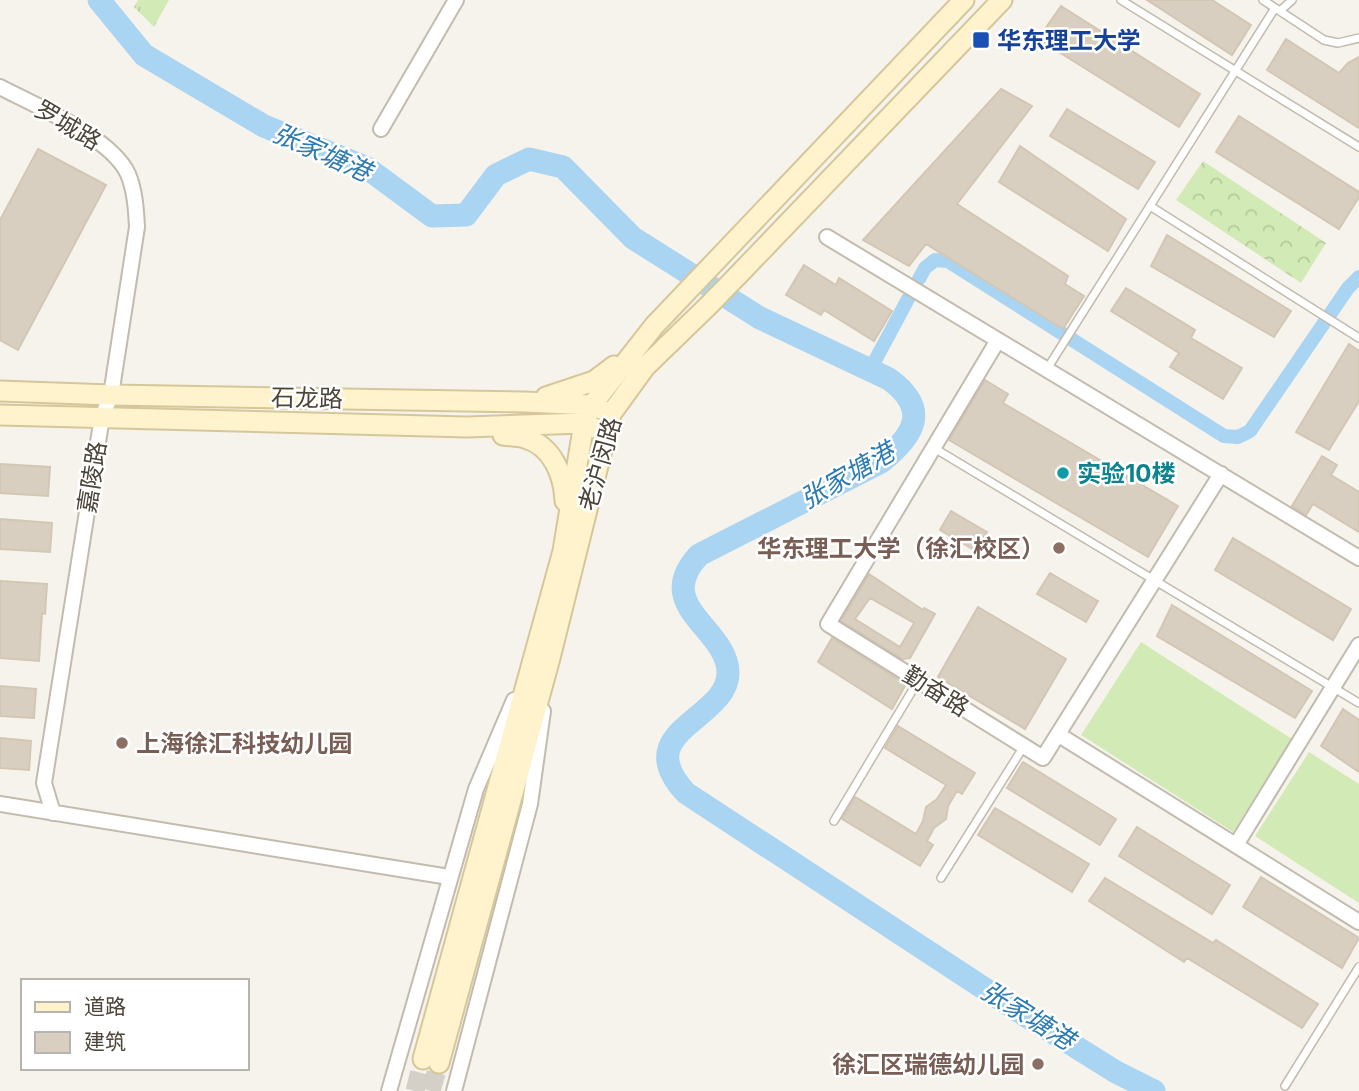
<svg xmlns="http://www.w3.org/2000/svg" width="1359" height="1091" font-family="Inter,'Noto Sans SC',sans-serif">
  <defs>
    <pattern id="grass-tufts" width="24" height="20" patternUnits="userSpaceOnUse" patternTransform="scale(1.75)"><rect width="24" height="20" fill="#d2eab5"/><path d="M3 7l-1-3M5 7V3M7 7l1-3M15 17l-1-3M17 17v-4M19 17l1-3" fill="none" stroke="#b6ca9c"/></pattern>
    <pattern id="forest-crowns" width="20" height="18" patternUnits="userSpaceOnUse" patternTransform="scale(1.75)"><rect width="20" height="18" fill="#d2eab5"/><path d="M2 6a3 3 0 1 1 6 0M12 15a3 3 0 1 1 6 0" fill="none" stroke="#b6ca9c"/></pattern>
  </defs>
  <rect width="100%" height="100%" fill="#f6f3ec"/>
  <path fill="url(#grass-tufts)" d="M138,0H169L154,27L134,7Z"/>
  <path fill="url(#forest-crowns)" d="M1203,161L1326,243L1301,283L1176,200Z"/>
  <path fill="#d2eab5" d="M1141,642L1292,739L1233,832L1081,735Z
    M1309,752L1359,784V903L1255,836Z"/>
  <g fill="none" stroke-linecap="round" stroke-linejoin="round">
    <path stroke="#a9d4f2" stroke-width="14" d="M919,279L925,268L935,260L948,261L1224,436L1238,437L1250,431L1348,288L1359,277
      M870,370L908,299"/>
    <path stroke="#a9d4f2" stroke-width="23" d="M99,0L144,55L264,126L367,168L432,216L466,215L496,175L529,159L563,167L633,238L760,318L889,379C930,409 915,435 881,462L699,555C651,606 727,628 728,672C729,720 627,730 686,793L1023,1014L1116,1072L1154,1091"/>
  </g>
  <path fill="#d8cfc1" stroke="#d3c7b4" stroke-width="2" fill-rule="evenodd" d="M1147,0H1212L1251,25L1232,55Z
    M1061,6L1200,94L1179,127L1038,39Z
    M1286,39L1339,73L1348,63L1359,57V128L1267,70Z
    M1001,89L1032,106L957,204L1068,276L1065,284L1084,296L1063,329L926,244L909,266L863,240Z
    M1067,109L1155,162L1138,189L1050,136Z
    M1239,116L1359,192V197L1339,229L1216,152Z
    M1020,146L1126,219L1108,251L999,182Z
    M38,149L106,185L18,350L0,340V220Z
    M1167,235L1291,311L1274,337L1151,266Z
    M804,265L836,285L839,278L892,311L874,341L824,310L821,315L786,295Z
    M1126,288L1195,330L1191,338L1242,368L1223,399L1170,367L1179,353L1111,311Z
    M1349,344L1359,351V401L1329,450L1296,432Z
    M985,380L1008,394L1003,403L1178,506L1148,557L949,440Z
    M1322,456L1337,465L1331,475L1359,492V532L1313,504L1306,515L1292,506Z
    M0,464L50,467L48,496L0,493Z
    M951,511L987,532L976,551L940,530Z
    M0,519L52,523L50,552L0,549Z
    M1233,538L1351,609L1333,640L1215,570Z
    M1050,573L1098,601L1086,622L1037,594Z
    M869,574L923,610L924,608L935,614L910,658L902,659L841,621ZM870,598L914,623L900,647L855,619Z
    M0,581L47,584L45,614L42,613L39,661L0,658Z
    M1172,605L1312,691L1295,718L1157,636Z
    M978,607L1066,659L1025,729L938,677Z
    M832,638L906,684L892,709L818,662Z
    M0,686L36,689L34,718L0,716Z
    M1343,709L1359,720V772L1321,746Z
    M898,726L975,773L962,794L957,791L948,806L946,819L934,828L927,841L933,845L920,866L842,819L855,797L916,834L923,821L926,807L937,799L946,785L885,748Z
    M0,738L31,741L29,770L0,768Z
    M1023,762L1116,819L1100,845L1007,788Z
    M995,808L1089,864L1072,892L978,835Z
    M1137,827L1230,885L1212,914L1119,856Z
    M1261,877L1359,938L1342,968L1243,907Z
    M1105,878L1213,943L1216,940L1318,1004L1302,1028L1187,958L1184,962L1089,901Z"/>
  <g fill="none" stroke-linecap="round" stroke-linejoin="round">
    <path stroke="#d4d0c8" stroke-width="19" stroke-dasharray="19 10" stroke-linecap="butt" d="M415,1091L423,1059
      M431,1091L439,1063"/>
    <g stroke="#c2bbae" stroke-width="10">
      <path id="service" d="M1121,0L1359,147
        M1263,0L1324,40L1338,43L1359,38
        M1280,11L1292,0
        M1150,206L1359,338
        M1047,369L1275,8
        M934,448L1359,703
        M834,821L918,681
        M941,878L1024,746
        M1285,1086L1359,967"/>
    </g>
    <g stroke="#c2bbae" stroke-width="18">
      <path id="minor" d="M0,87C36,106 111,137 128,174C135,191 136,209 137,227L111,395L102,417L44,783L53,813
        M381,129L456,0
        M827,237L1359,558
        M998,340L828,624L1043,758L1221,474
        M1059,735L1359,922
        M0,804L449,877
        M1236,845L1359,645
        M389,1091L476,789L514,700
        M454,1091L530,804L543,711"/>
    </g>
    <g stroke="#d6c79b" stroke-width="23">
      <path id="secondary" d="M743,270L1002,0
        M0,391L111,395L525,402L592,405L601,409
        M546,397L594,381L614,366
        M0,415L467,427L584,423L594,428
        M503,435C510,436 518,436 525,438C553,446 564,476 565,501
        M423,1059L563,551L584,423L592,405L654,326L964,0
        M439,1063L550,658L611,414L645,367L708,306"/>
    </g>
    <use href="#service" stroke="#fff" stroke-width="7"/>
    <use href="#minor" stroke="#fff" stroke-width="14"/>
    <use href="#secondary" stroke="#fff3cd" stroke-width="19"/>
    <g stroke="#d6c79b" stroke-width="23" stroke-linecap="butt">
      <path id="secondary-bridge" d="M708,306L743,270"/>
    </g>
    <use href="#secondary-bridge" stroke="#fff3cd" stroke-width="19"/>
  </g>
  <rect fill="#1a4fb4" stroke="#fff" stroke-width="2.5" x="972" y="31" width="18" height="18" rx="3.5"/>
  <circle fill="#0f9aa8" stroke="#fff" stroke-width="2.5" cx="1063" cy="473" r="7"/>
  <g fill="#8d6e63" stroke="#fff" stroke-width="2.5">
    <circle cx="1059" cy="548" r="7"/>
    <circle cx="122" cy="743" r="7"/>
    <circle cx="1038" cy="1064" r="7"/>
  </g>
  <g text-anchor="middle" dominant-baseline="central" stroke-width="5" stroke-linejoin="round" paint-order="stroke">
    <g font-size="24" font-weight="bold" fill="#164399" stroke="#fff" text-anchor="start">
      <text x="997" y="40">华东理工大学</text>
    </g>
    <g font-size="24" fill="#4b4439" stroke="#fff">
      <text transform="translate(68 125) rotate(31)">罗城路</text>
      <text transform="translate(307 398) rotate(1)">石龙路</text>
      <text transform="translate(600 464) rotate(-74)">老沪闵路</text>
      <text transform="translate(92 477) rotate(-81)">嘉陵路</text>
      <text transform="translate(936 691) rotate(32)">勤奋路</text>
    </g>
    <g font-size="24" font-weight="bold" fill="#0d838f" stroke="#fff" text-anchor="start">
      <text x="1077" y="473">实验10楼</text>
    </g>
    <g font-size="24" font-weight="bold" fill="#785e54" stroke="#fff" text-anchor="end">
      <text x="1045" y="548">华东理工大学（徐汇校区）</text>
      <text x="136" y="743" text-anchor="start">上海徐汇科技幼儿园</text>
      <text x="1024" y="1064">徐汇区瑞德幼儿园</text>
    </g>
    <g font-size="26" font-style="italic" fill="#2e7ab2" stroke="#fff">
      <text transform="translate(322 152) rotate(24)">张家塘港</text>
      <text transform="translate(847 475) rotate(-30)">张家塘港</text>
      <text transform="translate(1028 1015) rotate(32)">张家塘港</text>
    </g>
  </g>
  <rect x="21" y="979" width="228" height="91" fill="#ffffff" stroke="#b7b4b0" stroke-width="2"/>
  <rect x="35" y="1002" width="35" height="10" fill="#fff3cd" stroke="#b7b4b0" stroke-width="2"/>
  <text x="84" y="1014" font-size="21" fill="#4b4439">道路</text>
  <rect x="35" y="1032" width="35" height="21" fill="#d8cfc1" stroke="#b7b4b0" stroke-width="2"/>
  <text x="84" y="1049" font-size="21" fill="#4b4439">建筑</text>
</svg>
